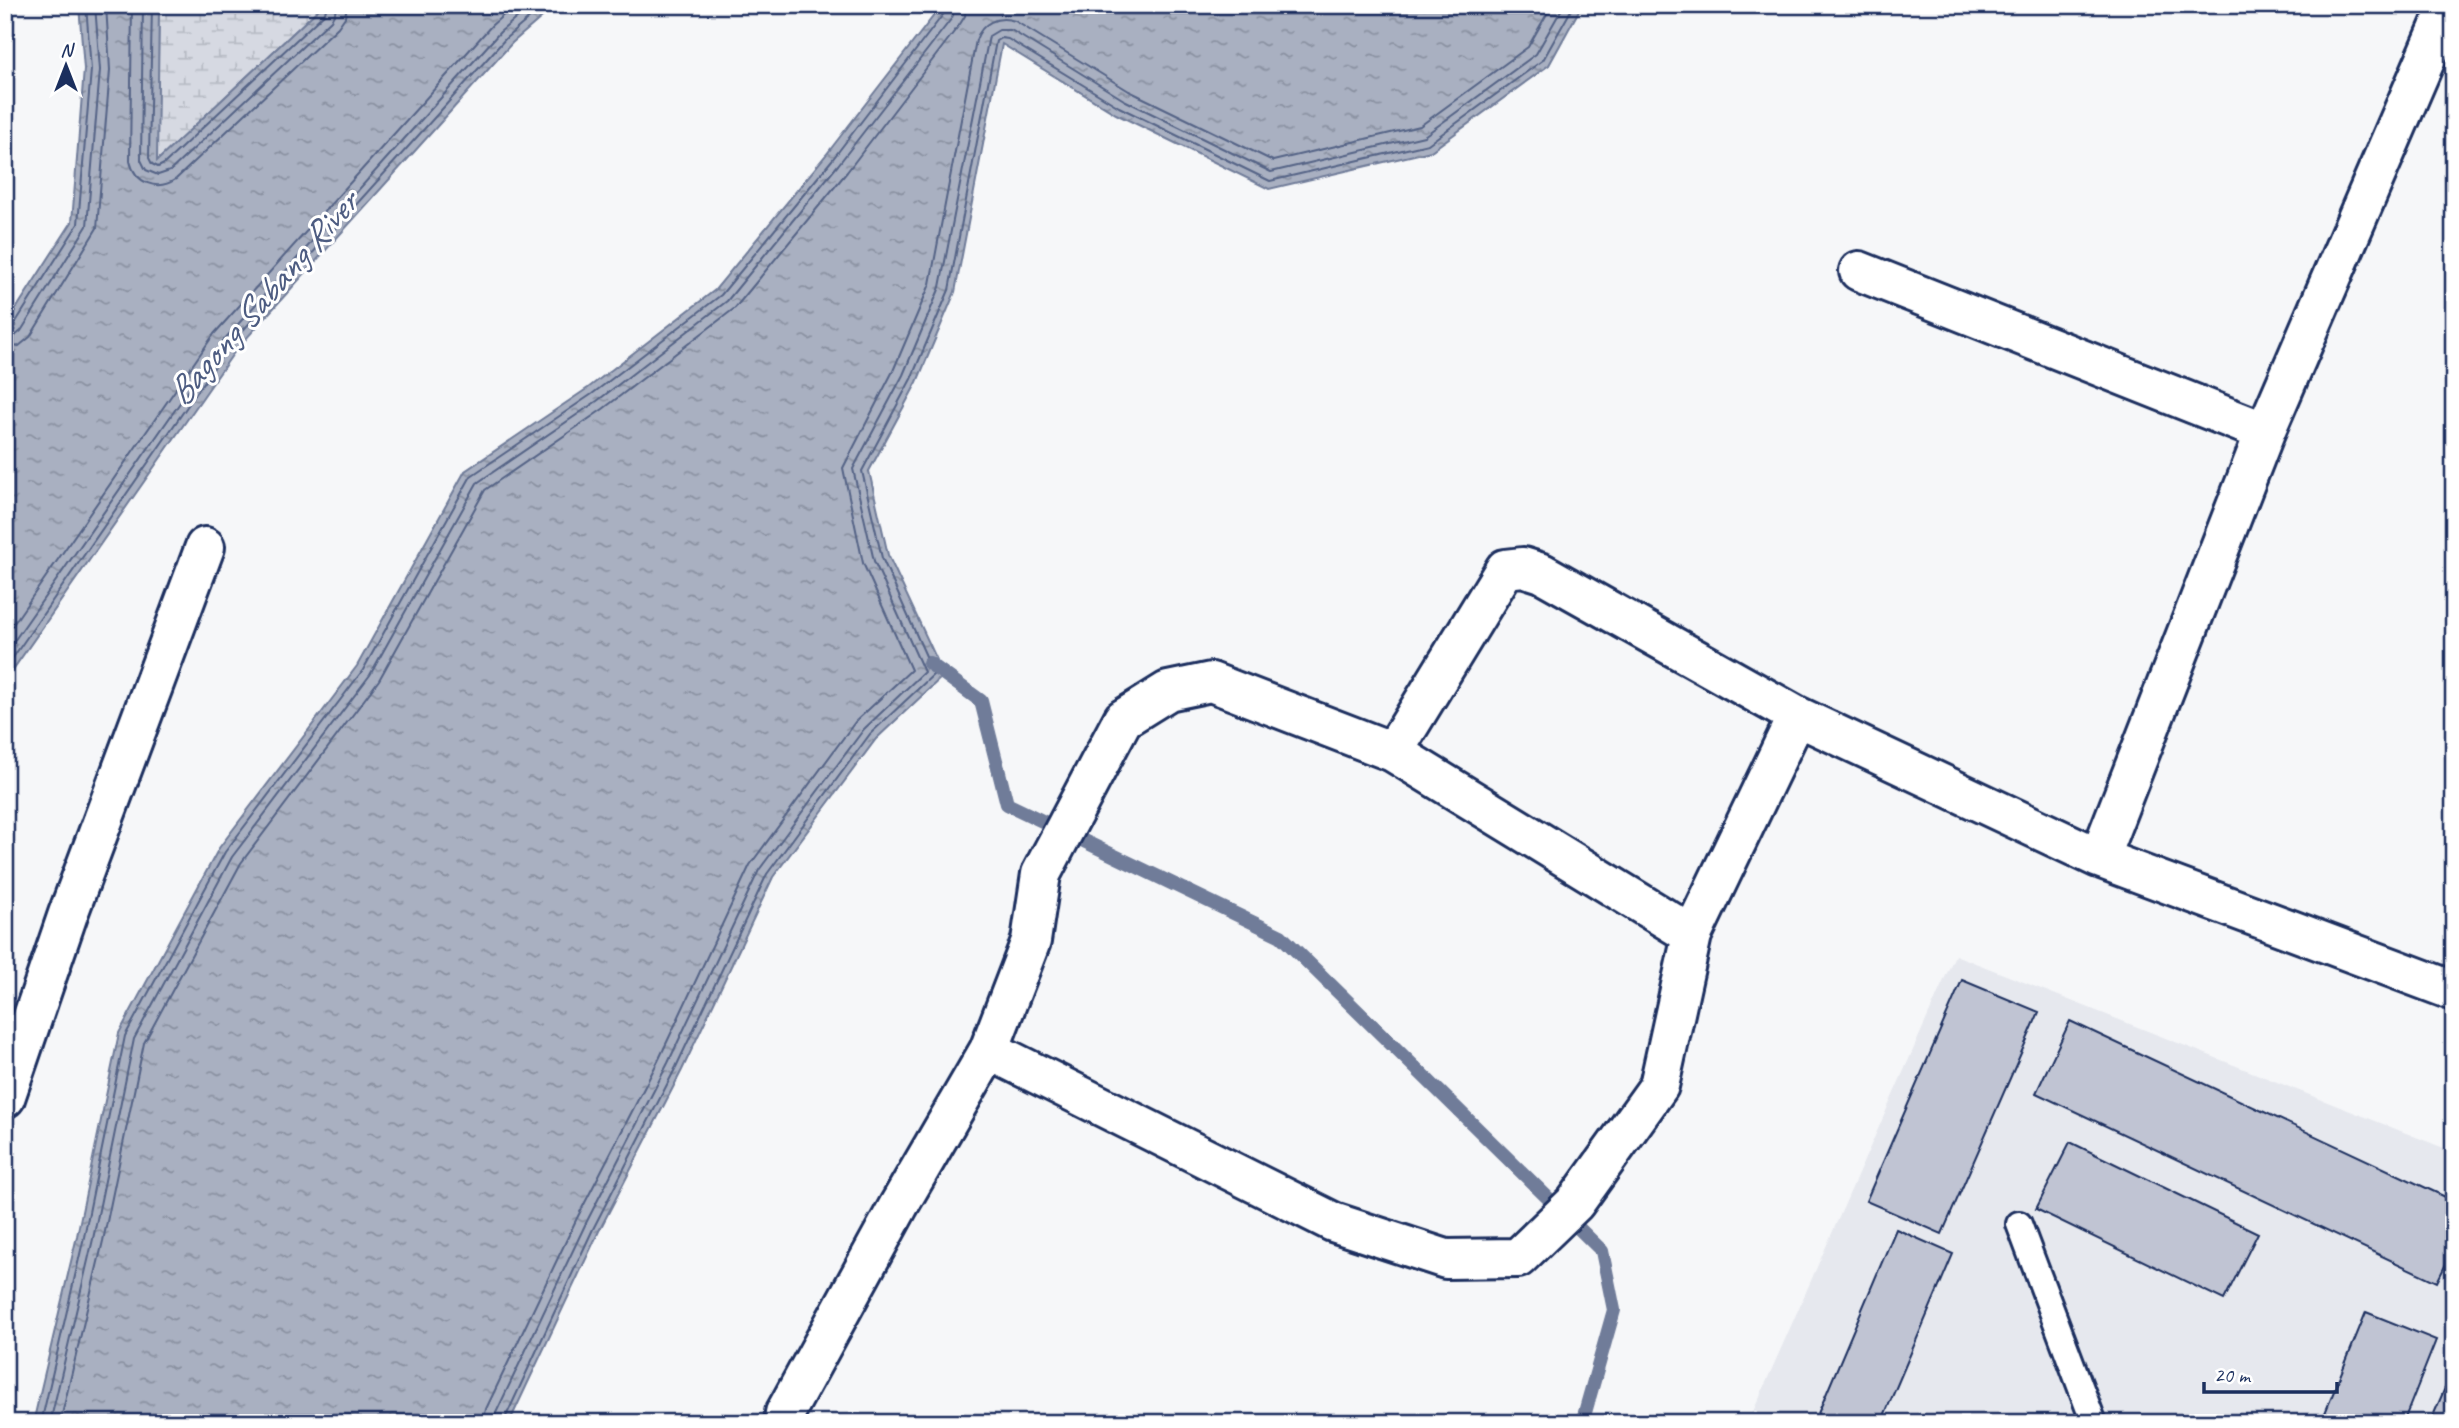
<svg xmlns="http://www.w3.org/2000/svg" width="2459" height="1428" font-family="Caveat,sans-serif">
  <defs>
    <pattern id="wetland-marsh" width="20" height="14" patternUnits="userSpaceOnUse" patternTransform="scale(1.75)"><rect width="20" height="14" fill="#d6d9e2"/><path d="M1 5h8M5 5V1M11 12h8M15 12V8" fill="none" stroke="#b7bbc4"/></pattern>
    <pattern id="water-ripples" width="26" height="14" patternUnits="userSpaceOnUse" patternTransform="scale(1.75)"><rect width="26" height="14" fill="#a9b0c1"/><path d="M2 4q2-2 4 0t4 0M15 11q2-2 4 0t4 0" fill="none" stroke="#8990a0"/></pattern>
  </defs>
  <rect width="100%" height="100%" fill="#f6f7f9"/>
  <filter id="ink" filterUnits="userSpaceOnUse"><feTurbulence type="fractalNoise" baseFrequency=".0143" numOctaves="2"/><feDisplacementMap in="SourceGraphic" scale="14" xChannelSelector="R" yChannelSelector="G"/><feConvolveMatrix kernelMatrix="1 2 1 2 8 2 1 2 1" color-interpolation-filters="sRGB"/></filter>
  <g filter="url(#ink)">
    <path fill="#e6e8ee" d="M1955,955L2454,1152V1423H1748Z"/>
    <path fill="url(#wetland-marsh)" stroke="#7884a0" stroke-width="2" d="M159,5H323L156,162Z"/>
    <path fill="url(#water-ripples)" stroke="#707c99" stroke-width="2" d="M79,5H159L157,161L323,5H556L512,43L235,351L5,681V326L72,222L84,69Z
      M942,5H1582L1549,65L1431,151L1269,189L1116,114L1002,44L955,292L917,382L869,471L888,555L944,675L876,739L773,877L682,1070L599,1231L509,1423H33L77,1236L119,1033L219,848L357,666L465,471L588,388L715,290L826,155Z"/>
    <g fill="none" stroke-linecap="round" stroke-linejoin="round">
      <path stroke="#546386" stroke-width="2" d="M132,5L130,161C135,183 157,192 176,179L338,27L345,17L347,5
        M143,5L141,160L146,170L158,175L170,171L331,20L335,13L336,5
        M152,5L149,158L152,164L158,167L164,164L325,13L327,5
        M5,329L14,325L78,224L91,70L86,5
        M5,338L15,336L21,331L87,226L100,70L95,5
        M5,348L19,346L30,337L97,228L110,70L106,5
        M5,636L214,334L492,25L515,5
        M5,654L223,341L500,32L532,5
        M5,669L229,346L506,38L545,5
        M41,1423L84,1237L125,1036L225,852L363,670L471,476L592,394L721,295L832,160L945,12L947,5
        M50,1423L93,1239L134,1039L232,857L370,675L477,483L597,401L727,301L838,165L952,18L956,5
        M60,1423L103,1241L144,1043L241,863L379,680L485,490L603,409L735,308L847,172L960,24L965,16L966,5
        M483,1423L486,1409L576,1220L659,1059L750,865L855,722L911,670L863,563L843,468L893,371L930,284L976,40C982,23 997,15 1015,21L1129,91L1273,161L1420,126L1528,47L1552,5
        M494,1423L496,1413L585,1225L668,1063L759,870L864,729L924,672L874,561L853,469L903,375L940,287L989,36L999,30H1011L1124,100L1271,172L1424,136L1536,54L1564,5
        M503,1423L593,1229L676,1067L767,874L870,734L934,674L882,558L862,471L911,379L949,290L996,41L1001,38L1008,39L1119,107L1270,181L1428,144L1543,60L1574,5"/>
      <path stroke="#707c99" stroke-width="14" d="M929,663L981,701L1007,804L1281,936L1602,1251L1614,1310L1582,1423"/>
    </g>
    <path fill="#c0c4d3" stroke="#1b2f5e" stroke-width="2" d="M1962,980L2039,1012L1942,1234L1866,1201Z
      M2070,1021L2454,1201V1248L2437,1282L2036,1093Z
      M2070,1142L2258,1233L2224,1300L2036,1209Z
      M1896,1229L1953,1254L1881,1423H1814Z
      M2366,1312L2436,1340L2403,1423H2321Z
      M2454,1367V1423H2430Z"/>
    <g fill="none" stroke-linecap="round" stroke-linejoin="round">
      <g stroke="#1b2f5e" stroke-width="30">
        <path id="service" d="M2019,1224L2094,1423"/>
      </g>
      <g stroke="#1b2f5e" stroke-width="44">
        <path id="minor" d="M2449,5L2265,432L2099,858L2454,991
          M1859,271L2265,432
          M1692,935L1393,752L1505,569L1523,567L1542,573L1797,716L2099,858
          M989,1050L1031,941L1041,874L1123,719L1168,691L1211,682L1393,752
          M5,1098L68,914L205,547
          M784,1423L785,1413L899,1205L989,1050L1333,1222L1446,1259L1518,1258L1575,1203L1659,1086L1692,935L1797,716"/>
      </g>
      <use href="#service" stroke="#fff" stroke-width="24"/>
      <use href="#minor" stroke="#fff" stroke-width="38"/>
    </g>
  </g>
  <g text-anchor="middle" dominant-baseline="central" stroke-width="6" stroke-linejoin="round" paint-order="stroke">
    <g font-size="37" font-style="italic" fill="#4d5c81" stroke="#fff">
      <text transform="translate(262 298) rotate(-49)">Bagong Sabang River</text>
    </g>
  </g>
  <rect width="2459" height="1428" fill="none" stroke="#fff" stroke-width="28"/>
  <rect x="14" y="14" width="2431" height="1400" fill="none" stroke="#1b2f5e" stroke-width="2.5" filter="url(#ink)"/>
  <g transform="translate(66 66)" stroke="#ffffff" stroke-width="5" paint-order="stroke">
  <path d="M0-5L12 26L0 18L-12 26Z" fill="#1b2f5e"/>
  <text y="-10" font-size="19" font-weight="bold" text-anchor="middle" fill="#1b2f5e">N</text>
  </g>
  <path d="M2204 1382v10h133v-10" fill="none" stroke="#1b2f5e" stroke-width="3.5"/>
  <text x="2214" y="1382" font-size="21" fill="#1b2f5e" stroke="#ffffff" stroke-width="5" paint-order="stroke">20 m</text>
</svg>
